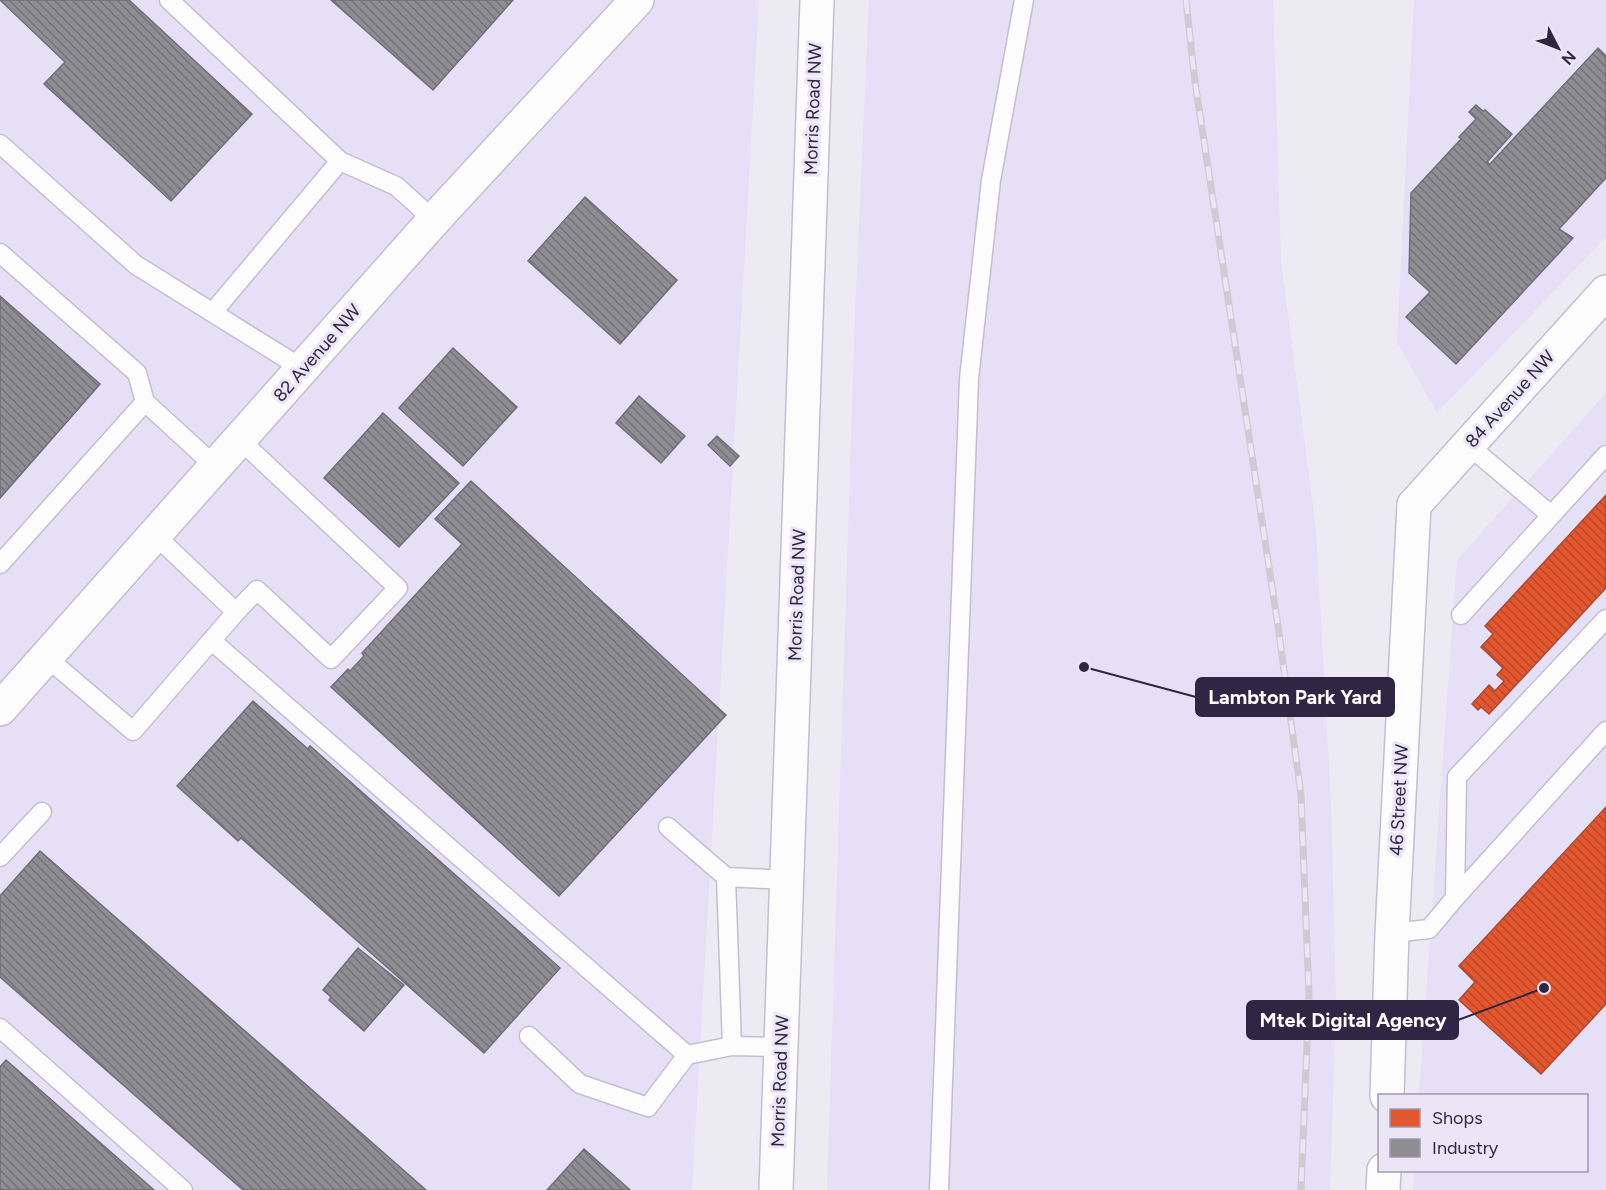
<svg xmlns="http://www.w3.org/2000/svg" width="1606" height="1190" font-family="Figtree,sans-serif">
  <defs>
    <pattern id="shops-back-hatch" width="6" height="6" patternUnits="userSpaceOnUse" patternTransform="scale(1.5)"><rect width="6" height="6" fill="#e4572e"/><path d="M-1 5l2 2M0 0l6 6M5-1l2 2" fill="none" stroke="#b94829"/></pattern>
    <pattern id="industry-back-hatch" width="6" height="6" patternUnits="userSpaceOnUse" patternTransform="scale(1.5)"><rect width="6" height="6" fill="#8d8d92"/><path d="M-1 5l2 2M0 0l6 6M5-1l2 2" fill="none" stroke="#747379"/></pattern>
  </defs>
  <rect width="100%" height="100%" fill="#eceaf2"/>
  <path fill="#e5e0f6" d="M0,0H759L692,1190H0Z
    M869,0H1273L1281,260L1316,530L1331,804L1336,1002L1330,1190H827L855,315Z
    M1414,0H1606V237L1437,413L1397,342Z
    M1606,393V1190H1413L1414,1171L1586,1170V1096L1419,1095L1457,560Z"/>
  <path fill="url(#shops-back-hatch)" stroke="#ad4834" stroke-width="1.5" d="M1606,495V588L1489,714L1481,707L1478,710L1472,704L1489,685L1495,691L1504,681L1497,675L1503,668L1481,647L1493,634L1485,626Z
    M1606,807V1004L1541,1074L1459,1000L1475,982L1459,966Z"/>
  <path fill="url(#industry-back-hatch)" stroke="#706e7a" stroke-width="1.5" d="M0,0H129L252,114L171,201L44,84L65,62Z
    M331,0H513L433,90Z
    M1598,48L1606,56V178L1559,229L1573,238L1456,364L1406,317L1430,292L1409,273L1411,193L1461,139L1459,137L1476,119L1469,112L1476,105L1483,111L1485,110L1512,134L1487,162L1490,164Z
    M585,197L677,280L620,344L528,261Z
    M0,296L100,384L0,498Z
    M453,348L517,407L463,466L399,408Z
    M639,396L685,436L661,463L616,423Z
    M383,413L459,483L399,547L324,478Z
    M717,436L739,456L730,466L708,445Z
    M471,481L726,715L559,896L331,687L348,669L350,671L364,656L362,653L462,544L435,519Z
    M253,701L308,749L310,746L560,968L484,1053L241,838L238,841L177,786Z
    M40,851L426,1190H243L0,977V896Z
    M358,948L404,985L364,1031L329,1000L331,997L323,990Z
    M6,1060L154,1190H0V1067Z
    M584,1149L630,1190H547Z"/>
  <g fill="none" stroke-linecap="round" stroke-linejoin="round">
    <g stroke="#c3bfd0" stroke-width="21">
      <path id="service" d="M169,0L340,161L396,186L434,220
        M0,144L136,265L303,369
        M0,253L137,373L145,402
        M213,312L340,161
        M1468,445L1551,515
        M155,535L236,612L257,590L331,659L398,588L240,440
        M0,564L145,402L216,467
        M1461,615L1606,455
        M212,641L687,1055L732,1046L781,1047
        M46,657L133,731L236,612
        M668,827L726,877
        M0,857L42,812
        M1455,898L1606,731
        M1392,933L1429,929L1455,898L1457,777L1606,619
        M0,1028L183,1190
        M529,1036L580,1084L648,1107L687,1055
        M732,1046L726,877L787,880
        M939,1190L969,379L991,180L1024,0"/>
    </g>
    <g stroke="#c3bfd0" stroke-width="36">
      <path id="minor" d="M1414,505L1606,292
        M0,709L434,220L637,0
        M776,1190L817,0"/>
    </g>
    <g stroke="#c3bfd0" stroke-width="36">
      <path id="tertiary" d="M1387,1096L1392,933L1414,505
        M1383,1190L1384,1170"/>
    </g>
    <use href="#service" stroke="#fcfcfd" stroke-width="18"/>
    <use href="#minor" stroke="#fcfcfd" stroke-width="33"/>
    <use href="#tertiary" stroke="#fcfcfd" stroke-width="33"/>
    <g stroke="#cdccd1" stroke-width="7">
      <path id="rail" d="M1186,0L1195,82L1278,626L1301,795L1309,995L1301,1190"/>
    </g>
    <use href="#rail" stroke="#eae6f6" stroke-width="4.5" stroke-dasharray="14" stroke-linecap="butt"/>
  </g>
  <g text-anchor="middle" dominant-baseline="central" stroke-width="6" stroke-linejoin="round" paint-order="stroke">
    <g font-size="18" fill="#2e2643" stroke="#eae6f6">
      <text transform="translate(813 109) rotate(-88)">Morris Road NW</text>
      <text transform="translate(317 353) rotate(-49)">82 Avenue NW</text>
      <text transform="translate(1510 399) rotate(-48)">84 Avenue NW</text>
      <text transform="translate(797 595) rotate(-88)">Morris Road NW</text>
      <text transform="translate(1399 800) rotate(-87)">46 Street NW</text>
      <text transform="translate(780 1081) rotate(-88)">Morris Road NW</text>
    </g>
  </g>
  <path fill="none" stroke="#2e2643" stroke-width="2" d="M1084 667L1196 697M1544 988L1458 1020"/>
  <g fill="#2e2643" stroke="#eae6f6" stroke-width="2">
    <circle cx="1084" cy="667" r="6"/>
    <circle cx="1544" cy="988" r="6"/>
  </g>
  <g fill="#2e2643" stroke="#2e2643" stroke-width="2">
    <rect x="1196" y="678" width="198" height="38" rx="6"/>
    <rect x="1247" y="1001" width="211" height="38" rx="6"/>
  </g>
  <g font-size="20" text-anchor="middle" font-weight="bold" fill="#fff">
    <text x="1295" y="704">Lambton Park Yard</text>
    <text x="1353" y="1027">Mtek Digital Agency</text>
  </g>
  <rect x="1378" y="1094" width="210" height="78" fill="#eae6f6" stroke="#9f99ae" stroke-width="1.5"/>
  <rect x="1390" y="1109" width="30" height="18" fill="#e4572e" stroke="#9f99ae" stroke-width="1.5"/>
  <text x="1432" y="1124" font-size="18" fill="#2e2643">Shops</text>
  <rect x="1390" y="1139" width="30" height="18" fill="#8d8d92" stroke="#9f99ae" stroke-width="1.5"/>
  <text x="1432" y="1154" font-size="18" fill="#2e2643">Industry</text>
  <g transform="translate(1558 48) rotate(132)" stroke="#eae6f6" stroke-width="4.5" paint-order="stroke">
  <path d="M0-4.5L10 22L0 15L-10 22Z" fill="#2e2643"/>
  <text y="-9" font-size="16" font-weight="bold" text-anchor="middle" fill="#2e2643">N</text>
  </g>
</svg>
